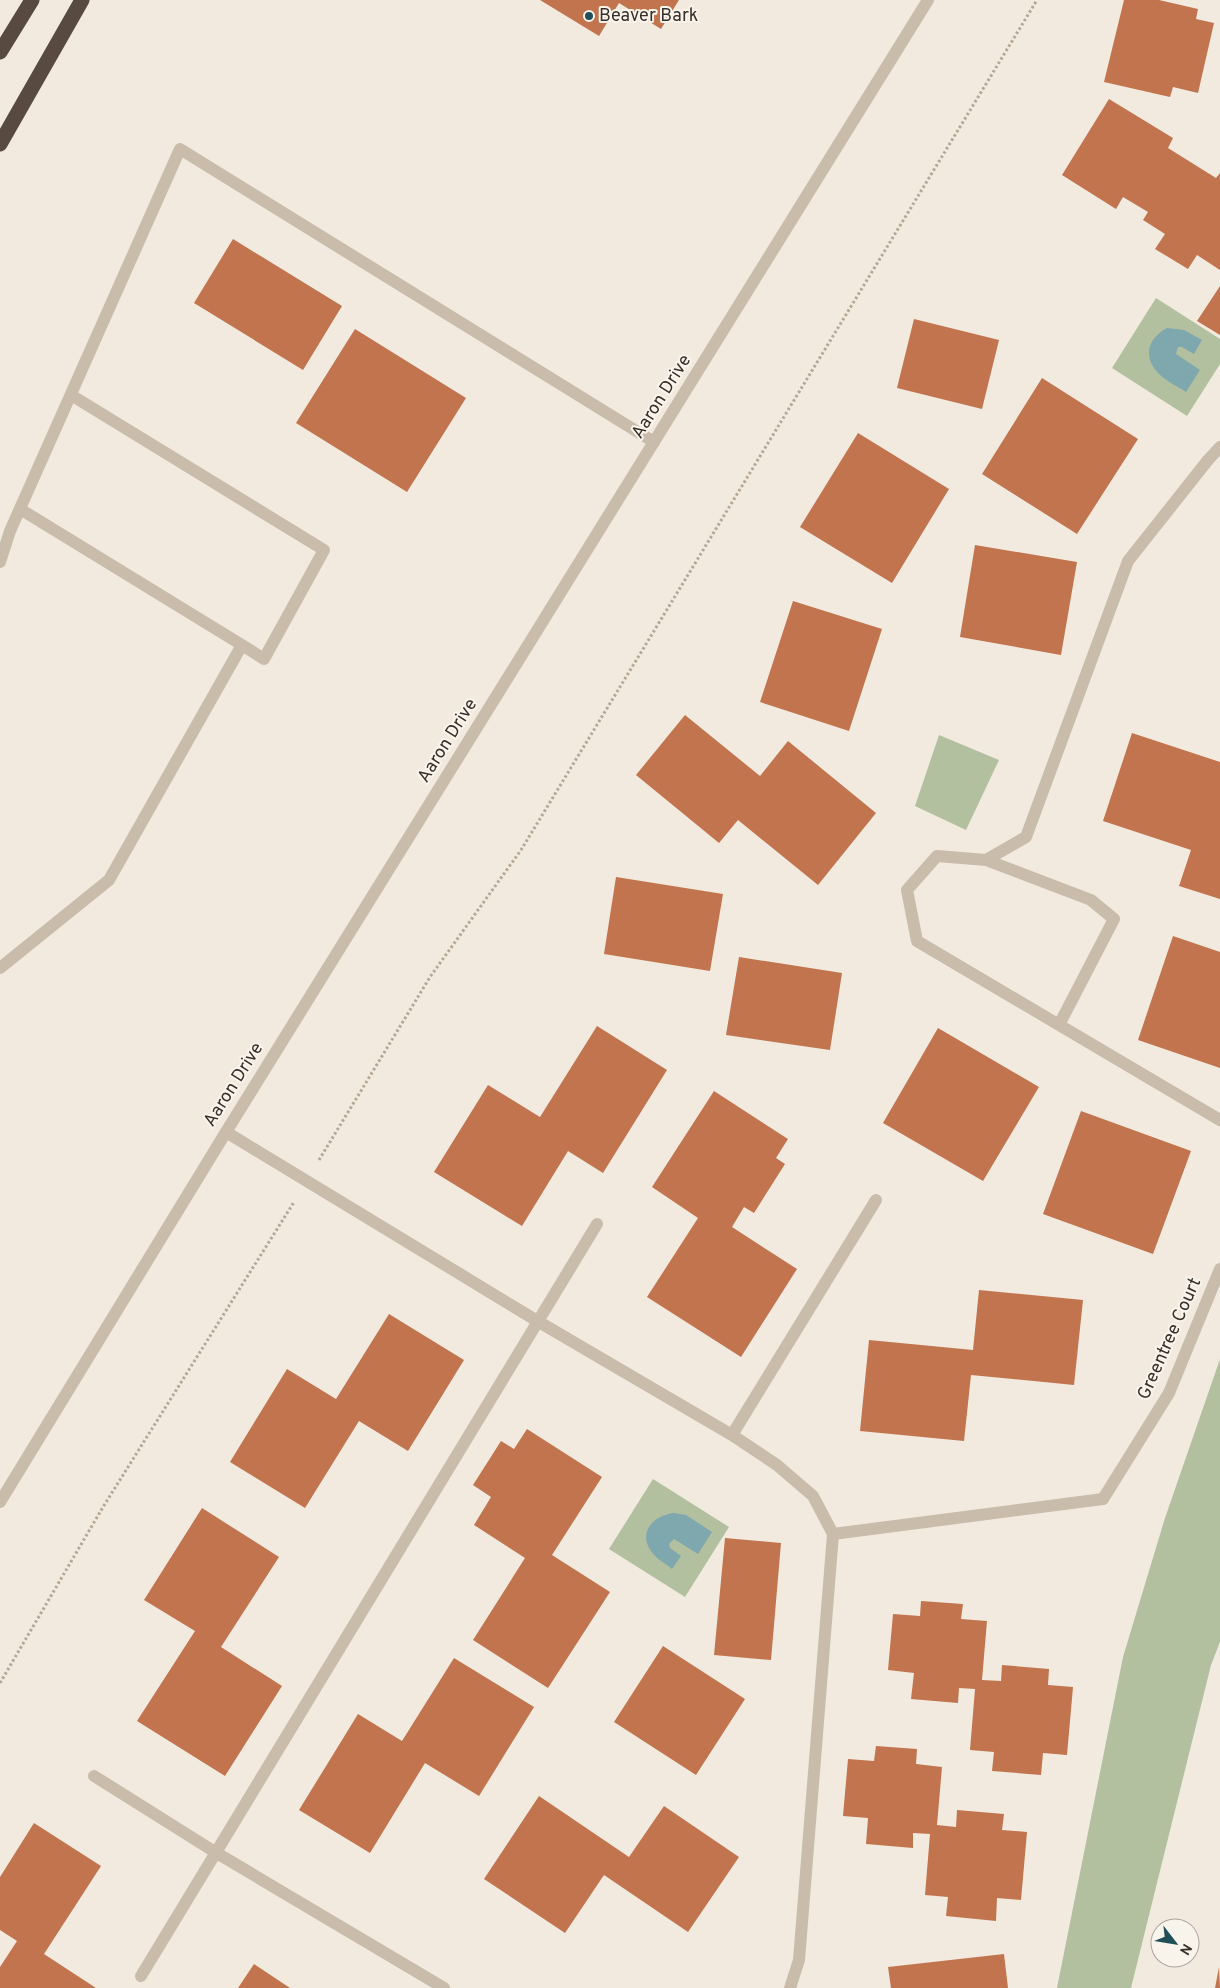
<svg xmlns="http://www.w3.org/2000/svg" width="1220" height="1988" font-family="Overpass,sans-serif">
  <rect width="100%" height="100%" fill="#f2eadf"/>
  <path fill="#b2c09f" d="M1156,298L1220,339V364L1187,416L1112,368Z
    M939,735L999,760L966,830L915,806Z
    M1220,1359V1642L1211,1665L1131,1988H1057L1123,1657L1165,1518Z
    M653,1479L729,1527L685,1597L609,1549Z"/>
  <path fill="#7fa7ae" d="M1167,328L1184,330L1202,340L1194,354L1182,347H1178L1176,354L1200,370L1186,392C1177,386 1166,381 1159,374C1142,357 1148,338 1167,328Z
    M674,1513L686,1515L712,1532L698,1554L674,1539L669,1544L670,1548L681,1556L672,1569C665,1563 656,1559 651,1551C637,1531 655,1515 674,1513Z"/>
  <path fill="#c1744e" d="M540,0H679L661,29L619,3L599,36Z
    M1124,0H1159L1198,9L1196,19L1214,23L1198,93L1173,87L1170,97L1104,82Z
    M1109,99L1173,138L1168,148L1216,178L1220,173V270L1197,255L1188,269L1155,249L1165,234L1143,220L1148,212L1123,197L1116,209L1062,175Z
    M233,239L342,306L303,370L194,303Z
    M1220,286V335L1197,321Z
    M914,319L999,340L982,409L897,388Z
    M355,329L466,398L407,492L296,423Z
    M1042,378L1138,439L1077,534L982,474Z
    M858,433L949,489L892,583L800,527Z
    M975,545L1077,562L1061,655L960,637Z
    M793,601L882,629L849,731L760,702Z
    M685,715L760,776L788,741L876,813L818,885L738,820L719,843L636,775Z
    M1132,733L1220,762V899L1179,886L1191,850L1103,821Z
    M616,877L723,894L710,971L604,954Z
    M1173,936L1220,952V1068L1138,1040Z
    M739,957L842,973L830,1050L726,1035Z
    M597,1026L667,1070L603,1173L568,1151L522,1226L434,1172L488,1085L540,1117Z
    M938,1028L1039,1087L983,1181L883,1123Z
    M714,1091L788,1139L776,1158L785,1164L754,1213L744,1207L732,1227L797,1269L741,1357L647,1297L698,1218L652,1187Z
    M1081,1111L1191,1151L1153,1254L1043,1214Z
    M979,1290L1083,1300L1074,1385L971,1375L964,1441L860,1431L869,1340L973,1350Z
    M389,1314L464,1360L408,1451L359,1421L305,1508L230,1462L287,1369L336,1399Z
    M527,1429L602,1477L552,1555L610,1592L548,1688L473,1640L525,1558L474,1525L491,1497L473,1485L501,1441L514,1449Z
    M202,1508L279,1557L221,1647L282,1686L225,1776L137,1721L195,1631L144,1600Z
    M725,1538L781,1543L771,1660L714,1655Z
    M921,1601L963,1604L961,1619L987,1621L982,1680L1001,1681L1002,1665L1049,1669L1048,1685L1073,1687L1067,1755L1043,1753L1041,1775L992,1771L994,1752L970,1750L975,1689L959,1688L958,1703L911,1699L914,1673L888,1670L893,1614L920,1616Z
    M663,1646L745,1699L696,1775L614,1722Z
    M454,1658L534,1707L479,1796L425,1763L370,1853L299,1810L358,1714L402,1741Z
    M876,1746L917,1749L916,1764L942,1767L937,1825L956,1827L957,1810L1004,1814L1002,1830L1027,1832L1021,1900L997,1898L996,1921L946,1916L948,1897L925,1895L930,1834L913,1833V1848L866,1844L868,1818L843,1816L848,1759L874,1761Z
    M539,1796L629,1857L664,1806L739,1857L688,1932L604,1875L565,1933L484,1879Z
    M34,1823L101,1866L44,1954L96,1988H0V1967L17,1941L0,1930V1877Z
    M1004,1954L1008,1988H891L888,1967Z
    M254,1964L290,1988H238Z
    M1219,1967L1220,1988H1215Z"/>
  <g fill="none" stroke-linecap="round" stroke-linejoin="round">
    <path stroke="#b5a695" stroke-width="3" stroke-dasharray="2.5 2.5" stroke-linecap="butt" d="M319,1160L430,977L521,850L1037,0
      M0,1683L103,1507L294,1202"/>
    <path stroke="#cabcab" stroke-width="12" d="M71,395L324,550L264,659L242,645
      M1220,447L1208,460L1128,561L1026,837L986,860L937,856L907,890L917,941L1220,1120
      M0,562L10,531L180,149L654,442
      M986,860L1091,900L1114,919L1059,1025
      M0,968L109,880L242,645L20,509
      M226,1132L539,1322L732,1435L777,1465L813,1496L833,1534L799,1960L790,1988
      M732,1435L876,1200
      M833,1534L1103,1499
      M94,1776L215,1852L444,1988
      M141,1976L597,1224"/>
    <path stroke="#cabcab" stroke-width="12" d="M1103,1499L1169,1393L1220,1269"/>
    <path stroke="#cabcab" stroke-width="12" d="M0,1502L226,1132L928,0"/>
    <path stroke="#584a41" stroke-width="15" d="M0,52L32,0
      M0,144L82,0"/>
  </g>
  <circle fill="#214f57" stroke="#f9f4eb" stroke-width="2" cx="589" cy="16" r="5"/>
  <g text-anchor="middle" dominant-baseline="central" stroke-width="4" stroke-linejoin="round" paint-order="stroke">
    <g font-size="18" fill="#372f2a" stroke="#f9f4eb" text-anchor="start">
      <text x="599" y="16">Beaver Bark</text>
    </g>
    <g font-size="18" fill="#372f2a" stroke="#f9f4eb">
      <text transform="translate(662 397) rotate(-58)">Aaron Drive</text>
      <text transform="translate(448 741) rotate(-58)">Aaron Drive</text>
      <text transform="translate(234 1085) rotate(-58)">Aaron Drive</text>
      <text transform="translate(1170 1339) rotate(-66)">Greentree Court</text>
    </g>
  </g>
  <g transform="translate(1175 1943) rotate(121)"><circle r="24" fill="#f9f4eb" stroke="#aba59e"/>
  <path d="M0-4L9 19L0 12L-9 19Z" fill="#214f57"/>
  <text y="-8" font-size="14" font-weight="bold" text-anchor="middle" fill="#372f2a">N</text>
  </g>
</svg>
